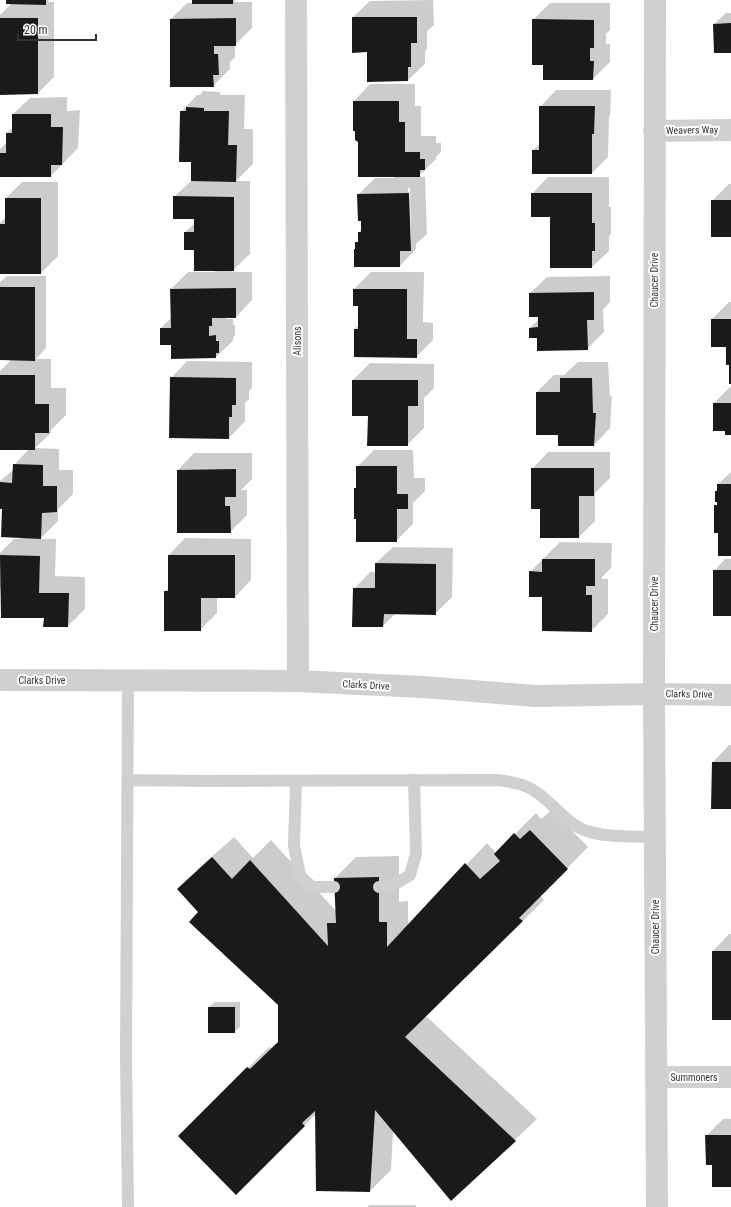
<svg xmlns="http://www.w3.org/2000/svg" width="731" height="1207" font-family="'Roboto Condensed',sans-serif">
  <rect width="100%" height="100%" fill="#fff"/>
  <path fill="#0003" fill-rule="evenodd" d="M7,0H49L48,2H54V77L38,93L0,94V15L12,3Z
    M193,0H236L234,2H252V28L235,45V57L230,62V69L213,86L171,19L187,3H193Z
    M433,0L434,25L427,31V49L425,52V64L408,80L368,81V51L353,17L370,1Z
    M550,3H610V30L606,34V44H610V62L593,79H544V64L533,20Z
    M726,13H731V52L714,24Z
    M370,84H415V106H421V136H436V143H441V152L436,157V159L418,177H425L427,234L416,244V249L400,266L355,249L356,247V243L359,240V232L362,229L358,195L375,178H394V176L359,141L356,130H354V101ZM408,188H410L411,242H409Z
    M556,90H611L610,116L609,118L608,157L592,173L533,150L540,144V107Z
    M203,91L220,92V95H245L244,129H253V164L236,181H250V254L231,272H252V300L236,317H226V319H233V325H235V335L233,338V341L216,357L172,358V344L161,328L172,317L171,289L188,272H215V270L195,249L185,232L195,223V218L174,197L192,180V161L181,112L197,95H200Z
    M67,97V111L80,110L78,148L51,176H0V149L7,142V133L13,127V114L30,98Z
    M548,177H609V207H611V234L609,236V251L592,267L532,194Z
    M22,182H58V256L41,273H0V223L6,217V198Z
    M729,184H731V236L712,201Z
    M371,272H424L423,322L433,323V340L416,357L355,329L359,325V305L354,289Z
    M7,276H46V348L36,359H51V388H66V415L51,430V433L35,448L59,449V470H73V494L58,509V521L40,539H56L55,576L85,577V609L68,626L45,617L3,589H0V553L14,539H20V537L3,508H0V481L14,469V465L29,449H0V371L11,360L0,339V282Z
    M610,276V302L603,310L604,332L587,349L538,337L530,328L539,319L530,293L547,277Z
    M729,302H731V383L727,346L712,319Z
    M187,361L252,362V388L249,391V399L245,403V421L229,438L171,378Z
    M578,362H608L610,396H612L610,428L594,445L559,434L537,392L554,375H564Z
    M370,363L434,364V388L424,398V428L407,445L369,415H353V380Z
    M730,387H731V434L726,430L714,403Z
    M374,450H413L414,478H425V491L413,503V524L396,541L357,518L355,489L357,486V467Z
    M548,452H610V478L595,493V521L579,537L541,508L532,469Z
    M194,453H252V479L241,490H247V515L230,532H178V470Z
    M731,472V555L719,532L715,506L718,503L716,492L718,489V484Z
    M185,538L251,539V580L235,597H217V613L200,630L165,591L169,588V555Z
    M560,542L612,543L611,568L602,577V579H608V614L591,631L543,596L530,572Z
    M393,547L453,548L452,597L435,614L396,613L383,626L354,589L370,572H376V563Z
    M725,559H731V615L714,571Z
    M729,745H731V808L713,762Z
    M552,810L588,847L540,896L544,900L426,1016L537,1119L451,1200L393,1131L391,1170L370,1191L316,1114L236,1194L180,1136L269,1047L272,1048L279,1041V1005L178,889L199,868L234,837L253,858L271,840L336,911L335,878L356,857L399,856V902L408,901V926L487,843L496,853L536,813L541,819Z
    M729,934H731V1019L713,951Z
    M215,1002H240V1027L234,1032L209,1007Z
    M723,1119H731V1186L713,1164L706,1136Z
    M369,1205H416V1207H368Z"/>
  <path fill="#1a1a1a" d="M6,0H46V5L6,4Z
    M192,0H233V4H192Z
    M352,17H417V43H411V67H408V81L367,82V52L352,53Z
    M0,18H38V94L0,95Z
    M236,18V46H214V54H218L219,75H213L214,87H170V19Z
    M532,19L594,20V48H590V61H594L593,80H543V65H532Z
    M731,23V53H714L713,24Z
    M353,101H399V122H405V152H420V159H425V170H420V177H358V142L355,140V131H353Z
    M539,106H595L594,134H592V174H532V150H539Z
    M186,107L204,108V111H229L228,145H237L236,182L191,181V162H179L180,111H186Z
    M12,114H51V127H63L62,165H51V177H0V153H6V133H12Z
    M409,193L411,251H400V267H354V249H355V242H358V232H361V221H358L357,194Z
    M531,193H592V223H595V251H592V268H550V217H531Z
    M173,196L234,197V271H194V250H184V232H194V219H173Z
    M5,198H41V274H0V224H5Z
    M711,200H731V237H711Z
    M0,287H35V361L0,360Z
    M236,288V318H212V326H209V336L216,335V341H219V353H216V358L171,359V345H160V328H171L170,289Z
    M353,289H407V339H417V358L354,357V329H358V306H353Z
    M594,292V320H587L588,350L537,351V338H529V328L538,327V317H529V293Z
    M711,319H731V384H729V365H726V347H711Z
    M0,375H35V404H49V433H35V450H0Z
    M170,377L236,378V405H232V417H229V439L169,438Z
    M560,378H592L593,413H596L594,446H558V435H536V392H560Z
    M352,380H418V406H408V446H367L368,416H352Z
    M713,403H731V435H725V431H713Z
    M13,464L43,465V486H57V512L42,513L41,539L1,537L2,509H0V482L12,483Z
    M356,466H397V494H408V509H397V542H356V519H354V488H356Z
    M531,468H594V496H579V538H540V509H531Z
    M236,469V497H225V506H230L231,533H177V470Z
    M717,484H731V556H718V533H714V505H717V502H715V491H717Z
    M0,555L40,556L39,593H69L68,627H43L44,618H1Z
    M168,555H235V598H201V631H164V591H168Z
    M542,559H595V586H586V595H592V632L542,631V597H529V571L542,572Z
    M375,563L436,564V615L384,614L383,627H352L353,588H375Z
    M713,570H731V616H713Z
    M712,762H731V809H711Z
    M530,830L568,869L519,918L523,921L405,1037L516,1141L451,1201L375,1110L370,1192L316,1191L315,1111L302,1123L305,1126L236,1195L178,1136L247,1067L250,1069L278,1042V1005L189,922L198,912L177,889L212,857L232,879L250,860L328,946L327,923H336L334,878L379,877V922H387V947L465,863L480,879L500,861L494,854L514,833L520,839Z
    M712,951H731V1020H712Z
    M208,1007H235V1033H208Z
    M705,1135H731V1187H712V1165H706Z"/>
  <g fill="none" stroke-linecap="round" stroke-linejoin="round">
    <path stroke="#d0d0d0" stroke-width="12" d="M128,681L126,1058L128,1207
      M128,780L207,781L498,780C512,782 525,784 536,792C552,802 567,824 584,830C606,838 632,836 655,837
      M296,781L294,845L300,876L312,887H334
      M379,887H390L410,875L416,854L414,780"/>
    <path stroke="#d0d0d0" stroke-width="22" d="M296,0L298,681
      M655,0L654,694L657,1207
      M654,131L731,130
      M0,680L298,681L423,687L535,696L654,694L731,695
      M656,1077H731"/>
  </g>
  <g text-anchor="middle" dominant-baseline="central" stroke-width="4" stroke-linejoin="round" paint-order="stroke">
    <g font-size="10" fill="#333" stroke="#fff">
      <text transform="translate(692 130) rotate(-1)">Weavers Way</text>
      <text transform="translate(654 280) rotate(-90)">Chaucer Drive</text>
      <text transform="translate(297 341) rotate(-90)">Alisons</text>
      <text transform="translate(654 604) rotate(-90)">Chaucer Drive</text>
      <text x="42" y="680">Clarks Drive</text>
      <text transform="translate(366 685) rotate(3)">Clarks Drive</text>
      <text transform="translate(689 694) rotate(1)">Clarks Drive</text>
      <text transform="translate(655 927) rotate(-90)">Chaucer Drive</text>
      <text x="694" y="1077">Summoners</text>
    </g>
  </g>
  <path d="M18 34v6h78v-6" fill="none" stroke="#333333" stroke-width="2"/>
  <text x="24" y="34" font-size="12" fill="#333333" stroke="#ffffff" stroke-width="3" paint-order="stroke">20 m</text>
</svg>
